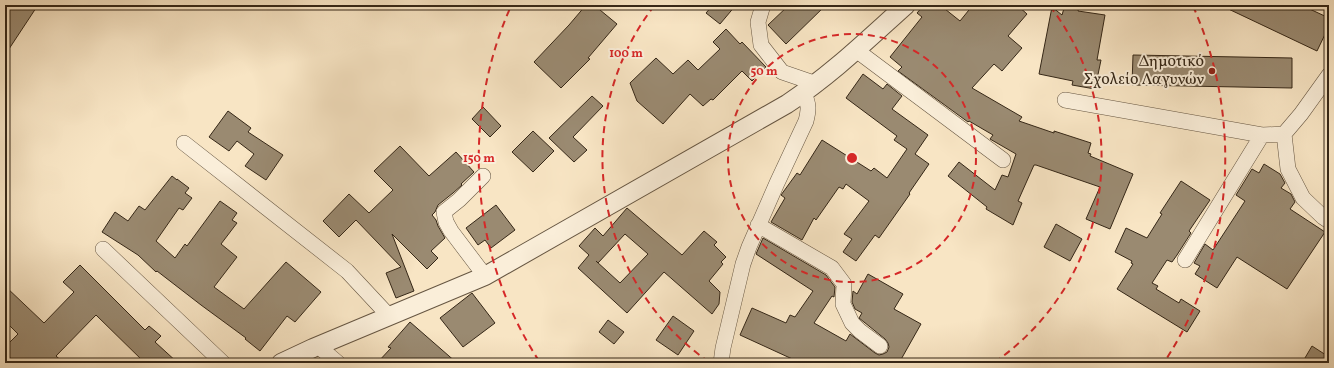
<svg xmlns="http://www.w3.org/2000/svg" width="1334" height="368" font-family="Vollkorn,serif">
  <rect width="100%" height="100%" fill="#f8e5c4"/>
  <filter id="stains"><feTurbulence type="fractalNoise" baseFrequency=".005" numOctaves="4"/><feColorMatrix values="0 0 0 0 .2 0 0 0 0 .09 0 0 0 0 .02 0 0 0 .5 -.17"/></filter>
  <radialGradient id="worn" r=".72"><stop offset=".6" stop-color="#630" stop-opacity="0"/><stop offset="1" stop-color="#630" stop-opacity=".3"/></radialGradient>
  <path fill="#9a8a71" stroke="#352717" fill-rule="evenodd" d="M13,5H38L5,55V17Z
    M586,5H594L617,24L588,58L590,59L561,88L534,62L569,25Z
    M713,5H736L720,24L706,13Z
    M789,5H826L786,44L768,25Z
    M924,5H940L960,21L973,5H1017L1027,14L1008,36L1022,48L1002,71L994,64L972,88L1022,117L1019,121L1054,133V131L1091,143L1088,153L1091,154L1090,156L1133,174L1110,229L1086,219L1100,187L1036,165H1034L1018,201L1022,203L1013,225L986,209L987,207L948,176L959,162L995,190L1002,175L1008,177L1016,154L990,139L993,135L969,121L968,122L898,71L902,67L890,57L922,17L917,13Z
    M1065,5H1079L1078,11L1105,15L1097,60H1101L1095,89L1072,85L1073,81L1039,74L1052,7L1062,15Z
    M1220,5H1301L1329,18V26L1317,51Z
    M726,29L740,44L742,42L766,67L752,81L742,71L713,100L711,99L703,106L690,94L663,124L637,101L630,83L656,58L673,74L688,60L698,70L720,49L713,42Z
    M1133,55L1292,58V88L1132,85Z
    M863,74L883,89L887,84L902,96L892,109L928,135L915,154L929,164L909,193L910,194L879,238L875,235L856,261L843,252L852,239L844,234L869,201L846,184L843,189L839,187L816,220L814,218L802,240L771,222L785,198L781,195L797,173L800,175L822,140L871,171L874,168L887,178L907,149L894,140L897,136L846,98Z
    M592,96L603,106L573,137L587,150L574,162L549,138Z
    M483,107L501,126L490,137L472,119Z
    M228,111L251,128L248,132L283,155L266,180L245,166L254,154L237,141L229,151L209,137Z
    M533,131L554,151L533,172L512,152Z
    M400,146L429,176L456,152L474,172L461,184L462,185L453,193L438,205L435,212L432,215L436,220L438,226L445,238L431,251L438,258L427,269L392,234L414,291L396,298L386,273L401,267L356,220L339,237L323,221L349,194L369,213L393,190L374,171Z
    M1264,164L1280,174L1285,183L1281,188L1291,194L1295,202L1290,209L1325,232L1287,289L1237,257L1217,288L1195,274L1200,266L1194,263L1205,244L1213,250L1245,201L1236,195L1252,169L1259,173Z
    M172,176L177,180V179L189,188L185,193L192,198L183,210L179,208L156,241L175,258L185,244L187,246L220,201L237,213L232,220L237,223L221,244L237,257L214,287L244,309L286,262L321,292L295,322L287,316L260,351L245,339L246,338L201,305L157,271L156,272L138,255L102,232L115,212L128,221L139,206L145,210Z
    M1181,181L1210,200L1189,231L1191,233L1177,255L1172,262L1167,260L1152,283L1158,286L1156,289L1179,303L1181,299L1200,311L1187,332L1117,289L1133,264L1131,263L1132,261L1115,252L1126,228L1147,238L1162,214L1160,213Z
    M496,205L515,230L491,248L485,240L478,245L466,228Z
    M627,208L682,255L704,231L717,242L714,245L726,257L721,262L723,264L709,281L720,292L719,304L712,314L664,272L627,313L578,268L589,255L579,246L595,228L603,236ZM625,234L648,254L620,283L596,261L598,263Z
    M1056,224L1082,239L1070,261L1044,247Z
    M763,238L826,275L835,287L834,297L832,296L814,323L846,341L850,334L875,353L879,355L883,354L887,352L889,347L888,343L885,339L859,318L862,313L855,309L852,302L853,291L857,294L868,274L903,294L894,309L921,324L899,363H801L740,335L752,308L786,323L790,315L795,317L813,291L756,254Z
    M80,265L145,330L149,326L161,336L155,342L178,363H145L96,315L56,356L64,363H16L5,353V347L18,334L5,321V286L44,323L74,292L63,282Z
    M472,293L495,323L463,347L440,318Z
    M673,316L694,331L678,355L656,340Z
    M608,320L624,332L614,344L599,332Z
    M410,322L457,363H377L391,348L388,347Z
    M1312,346L1329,357V363H1302Z"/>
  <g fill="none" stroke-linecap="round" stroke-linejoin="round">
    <g stroke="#665642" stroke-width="16">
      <path id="minor" d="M763,5L758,22L761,45L782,72L817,84
        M856,50L1003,160
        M1065,100L1262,135
        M1284,134L1288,169L1303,198L1323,217L1329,221
        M184,143L347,271L389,316
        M483,176L459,200L444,212L446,222L451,231L485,276
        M758,225L832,268L844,284L843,304L852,323L860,331L880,346
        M103,249L223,363
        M1185,260L1262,135L1284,134L1301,114L1329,75
        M318,346L338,363
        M721,363L723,348L743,264L749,247L777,183L806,121C809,109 809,105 804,93"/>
    </g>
    <g stroke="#665642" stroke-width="20">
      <path id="tertiary" d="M281,363L313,348L485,276L787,104C831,75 867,40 906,5"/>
    </g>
    <use href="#minor" stroke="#faeed9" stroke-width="15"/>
    <use href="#tertiary" stroke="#faeed9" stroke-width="18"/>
  </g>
  <g fill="none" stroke="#d62828" stroke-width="2" stroke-dasharray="7 5">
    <circle cx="852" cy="158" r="124"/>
    <path d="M709 362A249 249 0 0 1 654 6M1050 6A249 249 0 0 1 995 362"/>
    <path d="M539 361A373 373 0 0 1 511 6M1193 6A373 373 0 0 1 1165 361"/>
  </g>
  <circle fill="#8f2418" stroke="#faeed9" stroke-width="1.5" cx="1212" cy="71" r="4"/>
  <g text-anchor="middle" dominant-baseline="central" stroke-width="4" stroke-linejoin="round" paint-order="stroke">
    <g font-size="16" fill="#352717" stroke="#faeed9" text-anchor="end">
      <text x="1204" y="62">Δημοτικό<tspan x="1204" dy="18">Σχολείο Λαγυνών</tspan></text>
    </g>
  </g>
  <circle cx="852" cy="158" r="6" fill="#d62828" stroke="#faeed9" stroke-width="2"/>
  <g font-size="12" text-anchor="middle" font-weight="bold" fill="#d62828" stroke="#faeed9" stroke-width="4" stroke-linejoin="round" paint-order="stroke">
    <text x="626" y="57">100 m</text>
    <text x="764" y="75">50 m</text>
    <text x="479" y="162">150 m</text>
  </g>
  <rect width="1334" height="368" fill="none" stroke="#f8e5c4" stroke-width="20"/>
  <rect x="6" y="6" width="1322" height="356" fill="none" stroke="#352717" stroke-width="2"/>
  <rect x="10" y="10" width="1314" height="348" fill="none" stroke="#352717"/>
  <rect width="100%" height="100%" filter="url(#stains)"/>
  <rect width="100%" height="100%" fill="url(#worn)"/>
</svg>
